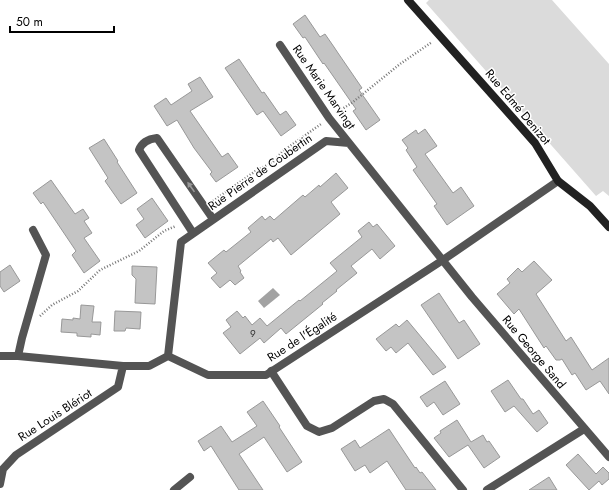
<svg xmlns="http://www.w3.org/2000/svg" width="609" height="490" font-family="Jost,sans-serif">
  <rect width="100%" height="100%" fill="#fff"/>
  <path fill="#dbdbdb" d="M429,0H552L609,64V196L603,191L596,196L426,3Z"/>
  <path fill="#a2a2a2" d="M273,288L280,295L264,308L258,301Z"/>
  <path fill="#c4c4c4" stroke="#989898" d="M305,15L320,37L325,34L334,47L338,53L362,88L359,90L380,120L366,130L353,111L356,109L324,63L323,64L305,37L303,38L293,24Z
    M239,59L262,93L264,92L280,115L286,111L296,125L281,136L263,111L257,115L225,68Z
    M200,77L213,97L190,111L222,157L228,153L238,167L216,182L210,174L212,172L194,148L177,120L167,126L154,106L166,98L171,105L192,91L188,84Z
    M425,129L437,146L425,154L453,193L461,187L474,206L447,225L434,206L437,204L413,170L417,167L406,150L408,148L402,140L416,130L418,134Z
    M104,139L118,161L117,162L137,193L121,204L105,181L108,178L89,148Z
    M336,173L348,188L331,202L340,214L291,255L278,238L273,242L271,239L238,266L241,271L240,272L244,278L235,285L230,280L220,288L211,278L217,273L208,263L224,250L226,252L251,232L248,228L262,216L265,220L270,216L274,220L303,195L305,197L319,185L320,187Z
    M51,180L75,214L83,209L89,218L84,221L92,233L84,238L100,261L84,273L72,255L76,251L43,202L41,204L33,193Z
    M152,198L168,221L145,238L136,225L144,219L137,209Z
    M369,222L373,227L377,224L395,246L380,259L372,249L351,266L357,273L336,290L337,291L322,303L323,304L286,334L281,328L264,343L260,338L240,354L223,333L231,327L226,320L237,311L243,318L245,316L252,325L260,318L267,326L299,300L300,301L337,271L330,263L362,237L358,231Z
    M534,261L552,280L536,294L566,341L571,337L592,370L609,358V394L600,381L586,390L575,373L572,375L562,359L560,360H556L546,346L544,348L519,309L514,314L497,294L510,283L507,279L518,268L522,272Z
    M10,265L20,281L4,292L0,286V272Z
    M132,266L157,267L155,304L135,303L136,279L132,275Z
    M439,293L459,323L464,320L480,344L458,359L421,305Z
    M81,305L94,306L92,322H101L100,335L91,334V337L77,336V333L61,332L62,319L73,320V318L80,319Z
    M115,311L141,312L140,329L126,328L125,331H114Z
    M407,320L446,367L433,375L408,343L396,353L391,347L386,351L376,339L396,324L399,327Z
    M508,380L521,399H523L533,414L539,410L548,423L537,432L514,406L505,412L491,391Z
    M445,381L460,404L443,415L434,402L427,407L420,397Z
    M263,401L280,426L279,427L302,462L287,472L264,437L239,454L263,490H239L211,446L204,451L198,441L221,426L232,442L257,426L247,412Z
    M457,420L471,442L483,435L487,442L489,441L500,457L484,468L468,445L449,457L434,438L441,433L440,431Z
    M389,429L415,468L416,467L420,473L422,472L436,490H406L387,461L370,473L365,465L355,471L341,449L355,440L360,448Z
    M578,454L596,474L603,467L609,473V479L602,485L599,481L589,490L566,465Z
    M549,477L557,490H529Z"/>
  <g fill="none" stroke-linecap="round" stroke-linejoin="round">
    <path stroke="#767676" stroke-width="2.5" stroke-dasharray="1 2" stroke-linecap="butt" d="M336,113L353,102L400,64L432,42
      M213,201L257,170L272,163L283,151L321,124
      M40,316L52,305L78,291L100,270L139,251L164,231L176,226"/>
    <path stroke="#545454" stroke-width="8" d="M280,45L329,118L349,143
      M193,233L139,150C142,142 148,139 157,138L213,219
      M0,356H18L123,366H149L168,356L208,375H266L443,260L558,181
      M18,356L22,338L46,255L33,230
      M168,356L181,242L326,141L349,143L472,297L609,457
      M271,371L307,426L319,432L332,428L374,401L384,399L393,404L463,490
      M0,484L3,469L16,455L118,387L123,366
      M174,490L190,477
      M487,490L584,429"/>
    <path stroke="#212121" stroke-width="8" d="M408,0L535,143L558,181L590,206L609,227"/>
  </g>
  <defs><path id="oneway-solid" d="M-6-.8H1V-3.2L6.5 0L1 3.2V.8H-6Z"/></defs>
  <use fill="#989898" href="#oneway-solid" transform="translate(191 187) rotate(-125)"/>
  <g text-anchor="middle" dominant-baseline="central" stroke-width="3" stroke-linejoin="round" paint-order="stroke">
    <g font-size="10" fill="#313131">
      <text x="253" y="333">9</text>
    </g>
    <g font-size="12" fill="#000" stroke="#fff">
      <text transform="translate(324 87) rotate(55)">Rue Marie Marvingt</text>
      <text transform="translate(518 107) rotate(50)">Rue Edmé Denizot</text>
      <text transform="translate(260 172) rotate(-35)">Rue Pierre de Coubertin</text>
      <text transform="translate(302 337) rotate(-33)">Rue de l'Égalité</text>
      <text transform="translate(534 352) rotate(50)">Rue George Sand</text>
      <text transform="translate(55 415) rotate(-33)">Rue Louis Blériot</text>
    </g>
  </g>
  <path d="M10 26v6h104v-6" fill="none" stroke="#000000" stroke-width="2"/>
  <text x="16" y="26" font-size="12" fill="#000000" stroke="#ffffff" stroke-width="3" paint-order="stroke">50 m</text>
</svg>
